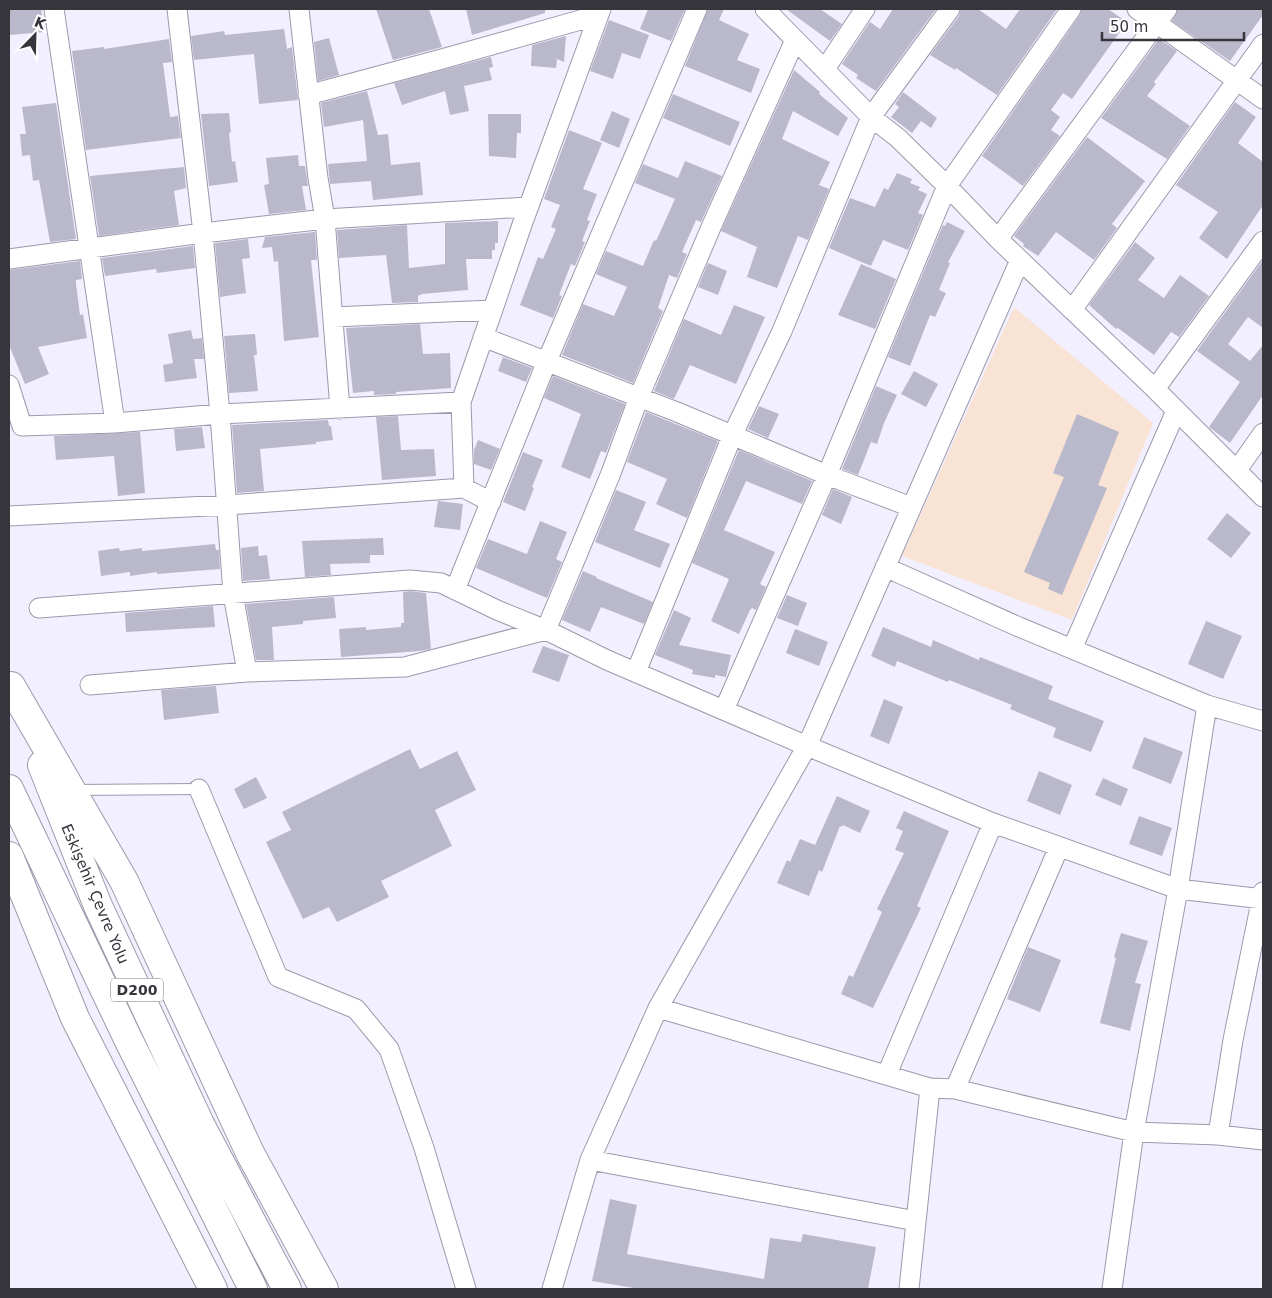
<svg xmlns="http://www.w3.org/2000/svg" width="1272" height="1298" font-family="'DejaVu Sans',sans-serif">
  <rect width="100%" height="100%" fill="#f2efff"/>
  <path fill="#f9e3d5" d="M1014,307L1153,423L1072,620L902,556Z"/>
  <path fill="#bab8cb" d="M9,9H41L44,32L9,35Z
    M376,9H429L442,47L393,60Z
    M466,9H545V13L472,35Z
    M648,9H685L671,41L640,29Z
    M708,9H724L719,20L749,34L737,60L760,69L751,93L685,66Z
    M786,9H820L842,24L830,41Z
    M893,9H936L876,91L856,78L858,75L842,64L870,22L880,29Z
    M961,9H978L1006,29L1020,9H1057L997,95L956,68L955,70L930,55L959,16Z
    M1082,9H1108L1127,22L1072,99L1063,93L1051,110L1060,117L1051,130L1060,136L1023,186L982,156L1080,15Z
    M1178,9H1263V15L1230,61L1172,21Z
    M609,20L649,35L640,59L622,53L613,79L590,71Z
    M284,29L287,49L292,47L298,100L259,104L254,54L194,60L191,36L224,31L225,35Z
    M566,36L564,62L557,59L556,68L531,66L532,45Z
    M329,38L339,75L318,81L314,42Z
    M169,39L172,62L163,63L170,117L178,116L181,138L86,150L72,51L104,47V49Z
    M1159,39L1177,51L1154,82L1156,84L1147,96L1190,126L1167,159L1101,118Z
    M491,57L493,67L489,68L492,80L464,86L469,111L450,115L445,91L402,105L394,83Z
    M794,70L820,92L819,94L848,118L838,136L793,111L782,139L830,162L819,185L829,189L808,240L798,236L777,288L747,277L757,247L721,231Z
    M367,91L378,135L388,134L391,165L420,162L423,195L373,200L371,181L330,184L328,164L367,161L363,120L324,127L321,103Z
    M903,92L937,118L931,128L921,121L912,133L891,117L899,107L895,104Z
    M673,94L740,122L730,146L663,118Z
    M1235,102L1256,117L1238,143L1263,162V205L1227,259L1199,238L1218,212L1176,185Z
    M56,103L76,239L50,242L39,180L33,181L30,155L22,156L20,134H26L22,107Z
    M612,111L630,119L619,148L600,140Z
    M229,113L231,132L229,133L232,162L235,161L238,182L209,186L201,114Z
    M488,114H521V133H517L516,158L489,156Z
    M569,130L602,143L583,189L597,194L587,220L590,221L582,241L585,242L575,266L571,264L559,295L562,296L553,318L520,305L538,257L543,259L556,229L551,227L560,205L544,199Z
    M1087,137L1145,181L1112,224L1117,228L1094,260L1056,232L1038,256L1023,246L1024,244L1014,236Z
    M298,155L299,166H305L308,186H302L306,210L269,214L264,185L269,184L266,158Z
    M685,161L722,176L701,222L696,220L682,252L687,254L677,278L669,275L658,308L663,311L633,383L562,355L583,304L614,316L627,287L596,274L606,251L643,266L654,240L656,241L675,199L635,183L643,164L678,178Z
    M184,167L186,188L174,191L179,225L99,236L90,176Z
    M897,173L912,179L910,183L920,187L918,190L927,194L918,213L923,215L908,250L883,240L871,266L829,248L850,198L875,207L884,188L888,190Z
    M498,221V243H495V250H492V259H466L468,290L422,294L418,296V302L392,303L386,255L339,258L337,230L407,225L409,268L445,264V223Z
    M947,222L965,231L948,262L950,263L939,290L946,293L935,317L930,315L910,366L888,357L943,225L945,226Z
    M315,232L317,260H311L319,337L284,341L278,261L274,262L272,247L262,248L265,237Z
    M248,239L250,258L242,259L246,293L220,297L215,243Z
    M1135,242L1155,258L1138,280L1164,298L1180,275L1209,296L1179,337L1171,332L1154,355L1118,328L1116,329L1089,305Z
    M193,246L195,268L157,273L156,269L105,276L102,258Z
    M1263,260V328L1248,317L1228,344L1250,361L1263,345V395L1230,443L1209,427L1240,382L1197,351Z
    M80,261L82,279L76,280V284L80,315L83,314L87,338L38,347L49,374L25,384L9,345V270Z
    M708,263L727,271L718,295L698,287Z
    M861,264L896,279L875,329L838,315Z
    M734,305L765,317L736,384L690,365L674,399L654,391L684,319L721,335Z
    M420,324L423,354L450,353L451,388L396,392V394L374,395V391L353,393L346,328Z
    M191,330L193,339L202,338L204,359H194L197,378L165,382L163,365L173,363L168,334Z
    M255,334L257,355H254L258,391L229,393L224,336Z
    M503,357L532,368L526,382L498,371Z
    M914,371L938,384L926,407L901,394Z
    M553,376L625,404L606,453L601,451L590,479L561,467L581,414L544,398Z
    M876,386L897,395L884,423L877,444L871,442L858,475L842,469Z
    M759,406L779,414L768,438L748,429Z
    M646,412L718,441L687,518L656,504L667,479L627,462Z
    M1077,414L1119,432L1098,485L1107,488L1062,595L1048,589L1050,583L1024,572L1064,477L1053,473Z
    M398,416L401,450L434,449L436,476L382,480L376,417Z
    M328,420L329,426H331L333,440L316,442V444L260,449L264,491L237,493L232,425Z
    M202,427L205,448L176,451L174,429Z
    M140,432L145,493L118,496L114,456L56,460L54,436Z
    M478,440L500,449L491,470L474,464V450Z
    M739,450L812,481L802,504L746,481L724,530L775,552L760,584L766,587L756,610L752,608L750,610L739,634L711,621L729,579L692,563Z
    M523,452L543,460L532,487L534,488L525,511L503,502Z
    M833,489L852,497L841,524L822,515Z
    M616,490L646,502L634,530L670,544L660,568L595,542Z
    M438,501L463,504L460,530L434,527Z
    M1227,513L1251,533L1231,558L1207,539Z
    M540,521L567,532L556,559L562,562L547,598L476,568L488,539L527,554Z
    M383,538L384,555H370V563L330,564L331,575L305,577L302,541Z
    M215,544L216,550H219L220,569L157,574V572L130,576V572L101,576L98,551L119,548L120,551L142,548V551Z
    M258,546L259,556L267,555L270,579L243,581L241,548Z
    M583,571L597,577L596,578L653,602L644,624L601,607L590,632L562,620Z
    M410,591L426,593L431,649L420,651L341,657L339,629L366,627V630L401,627V623H404L403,592Z
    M787,595L807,603L798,626L777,618Z
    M334,597L336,618L303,621V624L272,627L274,660H256L246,604Z
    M213,606L215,627L126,632L125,613Z
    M674,610L691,618L679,645L731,655L726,677L715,675V678L692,674L693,670L655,655Z
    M1206,621L1242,636L1223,679L1188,664Z
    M883,627L931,647L933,640L979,660L980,657L1053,686L1048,699L1104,721L1091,752L1053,737L1056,728L1010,709L1012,705L949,680L948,682L897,661L895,667L871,656Z
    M795,629L828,642L819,666L786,653Z
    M543,646L569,655L559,682L532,672Z
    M216,686L219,713L164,720L161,690Z
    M884,699L903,707L889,744L870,736Z
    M1144,737L1183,752L1171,784L1132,768Z
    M410,749L420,769L457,751L476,790L435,810L452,846L381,881L389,897L337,922L329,907L303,919L266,842L291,830L282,812Z
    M1039,771L1072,785L1060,815L1027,801Z
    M256,777L267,798L244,809L234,789Z
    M1103,778L1128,789L1121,806L1095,795Z
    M837,796L870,811L860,833L843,825L842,827L840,826L822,872L819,870L809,896L777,883L787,860L790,862L800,839L815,845Z
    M904,811L949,831L917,906L921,908L873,1008L841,994L849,975L853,977L882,912L877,909L904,853L895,850L903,831L896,828Z
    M1139,816L1172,828L1162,856L1129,844Z
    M1121,933L1148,941L1135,983L1141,984L1130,1031L1100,1023L1116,958L1114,957Z
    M1028,947L1061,960L1040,1012L1007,999Z
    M610,1199L637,1205L627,1254L764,1279L770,1238L801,1242L803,1234L876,1247L868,1289H640L592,1281Z"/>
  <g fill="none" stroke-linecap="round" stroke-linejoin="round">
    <g stroke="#9d99ab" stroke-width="12">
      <path id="service" d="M75,790L199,789"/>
    </g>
    <g stroke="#9d99ab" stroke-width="21">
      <path id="minor" d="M54,9L115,423
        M177,9L203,233L220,414L233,594L247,672
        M299,9L318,178L325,219L340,409
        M765,9L871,117L898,138L947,186L998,239L1155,389L1263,497
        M1137,9L1263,99
        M825,69L865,9
        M308,95L442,59L598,15
        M998,239L1167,9
        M9,259L203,233L325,219L528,207
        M1072,310L1263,44
        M333,317L492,310
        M483,337L677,412L827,475L911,507
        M9,385L22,426L115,423L220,414L461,402L523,222L601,9
        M1155,389L1263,241
        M461,402L464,488
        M1237,470L1263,433
        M9,516L228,505L464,488L491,502
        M885,567L1019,627L1207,705L1263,721
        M455,590L547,361L697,9
        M39,608L410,580L441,583L497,610L546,630L607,660L807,746L1020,260
        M1072,649L1176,411
        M636,672L733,434L782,331L871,117L950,9
        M90,685L247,672L405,667L546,630L611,473L639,397L712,225L795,40
        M724,710L827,475L947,186L1071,9
        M199,789L278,977L356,1009L389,1049L424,1148L466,1289
        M1263,892L1233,1040L1218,1135L1263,1140
        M658,1008L930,1088L955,1089L1134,1132L1218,1135
        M887,1074L993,823
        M955,1089L1059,847
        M590,1160L916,1221
        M552,1289L590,1160L658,1008L807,746L993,823L1178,889L1263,899
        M909,1289L930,1088
        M1112,1289L1134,1132L1178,889L1207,705"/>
    </g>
    <g stroke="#9d99ab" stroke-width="30">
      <path id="trunk" d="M11,686L124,881L250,1153L324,1289
        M42,765L98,906L200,1124L287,1289
        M9,789L129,1041L253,1289
        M9,856L75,1018L213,1289"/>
    </g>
    <use href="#service" stroke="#fff" stroke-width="10"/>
    <use href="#minor" stroke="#fff" stroke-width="19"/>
    <use href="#trunk" stroke="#fff" stroke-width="28"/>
  </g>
  <g text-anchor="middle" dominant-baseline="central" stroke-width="5" stroke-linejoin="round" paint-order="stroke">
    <rect fill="#fff" stroke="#727276" stroke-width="1" x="111" y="978.5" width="52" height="23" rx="4"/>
    <g font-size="14" font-weight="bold" fill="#36353c">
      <text x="137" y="990">D200</text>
    </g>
    <g font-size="15" fill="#36353c" stroke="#fff">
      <text transform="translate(95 894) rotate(67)">Eskişehir Çevre Yolu</text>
    </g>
  </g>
  <rect width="1272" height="1298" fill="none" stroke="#36353c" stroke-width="20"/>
  <g transform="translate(35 35) rotate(23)" stroke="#ffffff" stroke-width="4" paint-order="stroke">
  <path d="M0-4L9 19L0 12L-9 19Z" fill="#36353c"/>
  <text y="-8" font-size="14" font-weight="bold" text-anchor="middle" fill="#36353c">K</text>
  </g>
  <path d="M1102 32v8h142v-8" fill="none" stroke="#36353c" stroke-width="2.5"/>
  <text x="1110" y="32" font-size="15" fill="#36353c" stroke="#ffffff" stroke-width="4" paint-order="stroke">50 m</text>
</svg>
